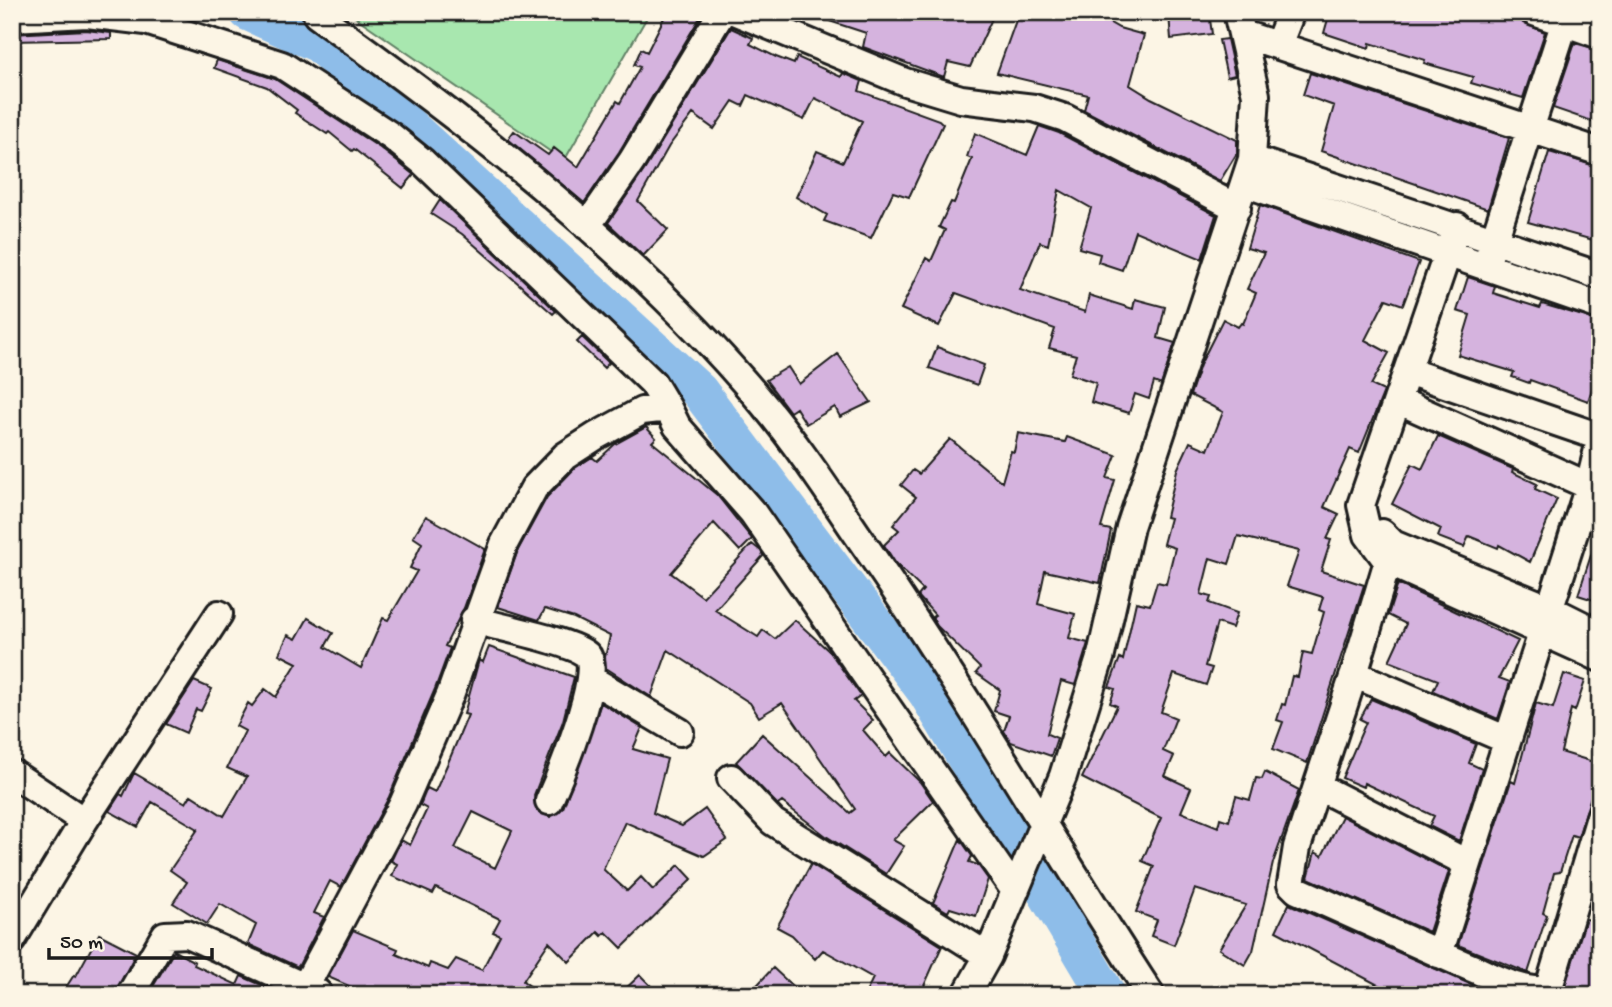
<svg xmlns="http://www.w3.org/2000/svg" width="1612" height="1007" font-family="'Gochi Hand',sans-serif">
  <rect width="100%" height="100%" fill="#fcf5e5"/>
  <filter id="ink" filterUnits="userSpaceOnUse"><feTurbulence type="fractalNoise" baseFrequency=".0143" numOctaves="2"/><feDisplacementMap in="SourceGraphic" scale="14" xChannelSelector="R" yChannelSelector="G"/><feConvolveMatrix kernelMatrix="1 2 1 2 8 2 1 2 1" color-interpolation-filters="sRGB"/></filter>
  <g filter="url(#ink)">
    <path fill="#a8e7af" stroke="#628266" stroke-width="2" d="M348,12H650L564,161Z"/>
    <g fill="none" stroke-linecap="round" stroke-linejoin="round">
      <path stroke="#8ebde9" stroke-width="38" d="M248,12L319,44L699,391L927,693L1107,995"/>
    </g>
    <path fill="#d5b3de" stroke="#1c1c1c" stroke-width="2" fill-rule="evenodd" d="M667,12H692L701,16L619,152L584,203L508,139L514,131L548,155L554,148L578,167L617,101L620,103L640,67L634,65L641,49L647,52Z
      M814,12H995L970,67L948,62L944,77L863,47L866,33L814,16Z
      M1019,12H1091L1119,28L1144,35L1130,85L1151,98L1237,140V153L1220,181L1084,110L1088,95L997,73Z
      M1209,12L1212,34L1171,39L1169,14Z
      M1330,12H1501L1515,17L1517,12L1523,23L1545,32L1523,98L1471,83L1473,77L1424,63L1425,60L1370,43L1369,48L1324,33Z
      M731,28L753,38L750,44L776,57L794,64L797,57L841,77L843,73L862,81L859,91L939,120L943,124L909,197L893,192L871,238L824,221L827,215L796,197L817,151L843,162L862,121L815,98L804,120L748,95L743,106L733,101L714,129L693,114L669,146L638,201L668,230L643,256L608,223L645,169Z
      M86,30L111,33V39L12,41V34Z
      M1227,39L1235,75L1227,77L1219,40Z
      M1575,43L1600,50V124L1553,108Z
      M217,60L275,79L380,148L414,175L403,188L354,149L352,151L329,132L327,134L295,113L297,110L267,87L214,68Z
      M1310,73L1509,138L1488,209L1321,151L1334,106L1303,95Z
      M1039,126L1059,133L1216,215L1202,259L1135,231L1122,270L1098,262L1100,254L1079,248L1091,208L1059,190L1048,245L1040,242L1020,290L1085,312L1089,295L1133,309L1135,299L1165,307L1158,338L1175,343L1161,385L1154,382L1149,399L1135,394L1129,413L1091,402L1096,383L1070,374L1076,355L1049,348L1055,329L956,293L939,326L901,309L926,258L931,261L945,230L939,227L951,202L954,203L972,159L967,157L975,133L1027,155Z
      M1549,152L1600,167V242L1528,222Z
      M440,200L556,311L553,314L462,234L431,214Z
      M1260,205L1419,262L1403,305L1386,299L1365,340L1389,353L1371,385L1384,391L1359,453L1350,449L1324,507L1339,514L1327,539L1331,540L1321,571L1364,585L1307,763L1273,749L1283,722L1277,720L1282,704L1285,705L1292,676L1298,677L1303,652L1312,654L1324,612L1319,610L1323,597L1287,586L1299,551L1238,536L1229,564L1210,558L1201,594L1211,597L1209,603L1237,613L1232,628L1217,623L1205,666L1212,668L1206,685L1174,674L1161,712L1176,718L1163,751L1174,756L1165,776L1191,788L1181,812L1218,827L1220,818L1229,821L1236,796L1250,800L1256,778L1262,779L1265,772L1299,790L1273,863L1253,951L1245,965L1219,949L1246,905L1195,889L1174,945L1151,936L1157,920L1136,912L1154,866L1142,861L1161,818L1082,778L1117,706L1110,703L1115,689L1109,687L1120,658L1123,660L1136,602L1150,605L1157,582L1166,584L1175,548L1163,544L1170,518L1166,517L1177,470L1190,442L1208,450L1223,412L1190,395L1200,365L1223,319L1238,327L1241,323L1243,324L1256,293L1247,289L1264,253L1247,248Z
      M1468,277L1495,286L1493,293L1540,308L1542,304L1600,321V365L1588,401L1530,380L1529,383L1512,377L1514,372L1458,355L1470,315L1457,311Z
      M582,337L609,363L604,368L577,342Z
      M937,347L984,365L977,385L929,368Z
      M838,354L871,402L840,417L835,407L806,424L796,408L790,412L766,380L788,367L799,384Z
      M646,427L656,438L652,442L717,495L752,539L740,551L714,523L671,573L703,597L752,544L761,551L763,556L715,610L758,637L763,630L775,639L795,620L830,652L861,696L854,701L873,720L863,730L886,757L890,753L920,782L933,801L893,840L904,846L886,874L826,836L782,802L778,805L736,762L762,734L850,813L855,809L782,703L759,717L750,703L668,650L651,697L606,668L605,657L610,636L574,618L545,609L539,620L498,607L518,550L547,497L575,468L592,457L597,461L615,444Z
      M1018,433L1065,442L1067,437L1116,455L1107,478L1115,480L1101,528L1111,530L1100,583L1045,571L1038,604L1075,614L1069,638L1088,643L1075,685L1061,681L1047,734L1057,738L1051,756L1011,742L1004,731L1009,716L994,711L1000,690L976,673L980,668L937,626L932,617L935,615L918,596L923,590L896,564L884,545L899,530L893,525L916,497L901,485L913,470L919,474L950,439L1002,482L1011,451L1014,452Z
      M1438,436L1513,469L1512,472L1537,484L1535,489L1557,499L1530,562L1499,545L1498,548L1469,536L1464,547L1438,537L1441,529L1392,504L1412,464L1422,469Z
      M426,516L485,549L464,608L445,646L450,648L435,689L389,797L341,887L330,881L314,913L324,917L298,967L248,944L256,925L220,904L207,924L173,903L187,882L170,870L198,829L152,802L138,827L109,811L120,794L123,796L134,773L186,803L191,795L224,816L247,777L227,768L245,731L236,726L248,703L252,706L265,689L276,697L297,663L279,654L288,635L296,639L308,618L333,633L325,647L361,668L383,618L388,620L417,571L410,568L422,543L413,537Z
      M1596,540H1600V602L1578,595Z
      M1398,584L1518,641L1499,678L1510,682L1498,719L1433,691L1438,680L1389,661L1406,624L1388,615Z
      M489,647L574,677L563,721L534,795L537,811L550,817L563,808L601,703L642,728L633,749L667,759L653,813L682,826L705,809L727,840L704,856L625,822L603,869L627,891L641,877L653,890L679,865L692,879L622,948L606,932L602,936L598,932L569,962L549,942L523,981L542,995H392L380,990L378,995H370L328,977L353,930L398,949L396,954L428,968L430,963L448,970L456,959L482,970L500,935L493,932L500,919L436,888L433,894L392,876L397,864L391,861L401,840L410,845L427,809L420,805L427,788L435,792L450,758L468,715L464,714L477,667L479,660L483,662ZM473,812L512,831L495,868L455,848Z
      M1564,674L1585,681L1575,711L1571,709L1561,752L1600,764V768L1578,837L1572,835L1560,872L1554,873L1543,913L1547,915L1528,973L1458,945L1511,781L1515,783L1536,703L1553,708Z
      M194,681L212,689L201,711L196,709L186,733L166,724Z
      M1371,699L1476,744L1469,763L1482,769L1459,841L1429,826L1434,816L1364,783L1363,787L1342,778L1366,722L1360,719Z
      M1342,816L1449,871L1429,932L1308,878L1315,852L1322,856Z
      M960,839L972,856L969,862L978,865L988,879L976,916L950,908L948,912L933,903Z
      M811,864L942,946L920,995H865L873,978L823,950L815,959L792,935L777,927Z
      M1289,904L1488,992L1487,995H1397L1276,931Z
      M1586,919L1600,922V995H1562Z
      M99,934L136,953L114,995H61L74,975L76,976Z
      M174,951L195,962L194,965L237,985L241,976L284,995H198L182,987L178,995H148Z
      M773,968L802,995H748Z
      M640,975L660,995H619Z"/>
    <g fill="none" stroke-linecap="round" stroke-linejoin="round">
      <g stroke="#1c1c1c" stroke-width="32">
        <path id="minor" d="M736,12L905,82L961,99L1034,108L1065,118L1237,208
          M1534,12L1600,35
          M317,15C476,129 638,254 764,405C800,448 831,496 863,543C965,690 1053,845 1151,995
          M12,18L87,14L146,21L282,65L391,136L423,162L653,383L668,408
          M1243,34L1600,152
          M1278,45L1291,12
          M1252,159L1600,276
          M1244,183L1600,306
          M587,226L632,161L722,12
          M1457,226L1361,505L1368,535L1388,562L1600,658
          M1489,256L1568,12
          M1419,375L1600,437
          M1397,400L1589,486
          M1382,533L1393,544L1548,608L1600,634
          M1393,544L1354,674L1297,847L1291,884L1297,890C1356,916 1414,943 1472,968C1494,977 1521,992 1545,990L1550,984L1600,817
          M474,620C497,627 572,641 587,655C604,670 559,779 549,801
          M1354,674L1507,740
          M591,679L680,732
          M12,773L84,821
          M731,778L773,822L988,956
          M1317,786L1467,863
          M12,940L84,821L219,614
          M1439,954L1589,486L1600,441
          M305,987L403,804L450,695L504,544L534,488L565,456L596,436L642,411L668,408L677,426L753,513L1015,891
          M130,995L165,935L187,934L318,993
          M966,995L988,956L1063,776L1101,655L1130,527L1252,159L1256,95L1237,12"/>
      </g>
      <use href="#minor" stroke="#fcf5e5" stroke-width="26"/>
    </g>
  </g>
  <rect width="1612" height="1007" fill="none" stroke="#fcf5e5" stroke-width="42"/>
  <rect x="21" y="21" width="1570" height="965" fill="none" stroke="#1c1c1c" stroke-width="2.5" filter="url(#ink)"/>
  <path d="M49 948v10h163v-10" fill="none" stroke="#1c1c1c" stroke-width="3.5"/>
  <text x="60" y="948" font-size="21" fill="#1c1c1c" stroke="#fcf5e5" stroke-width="5" paint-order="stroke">50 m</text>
</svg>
